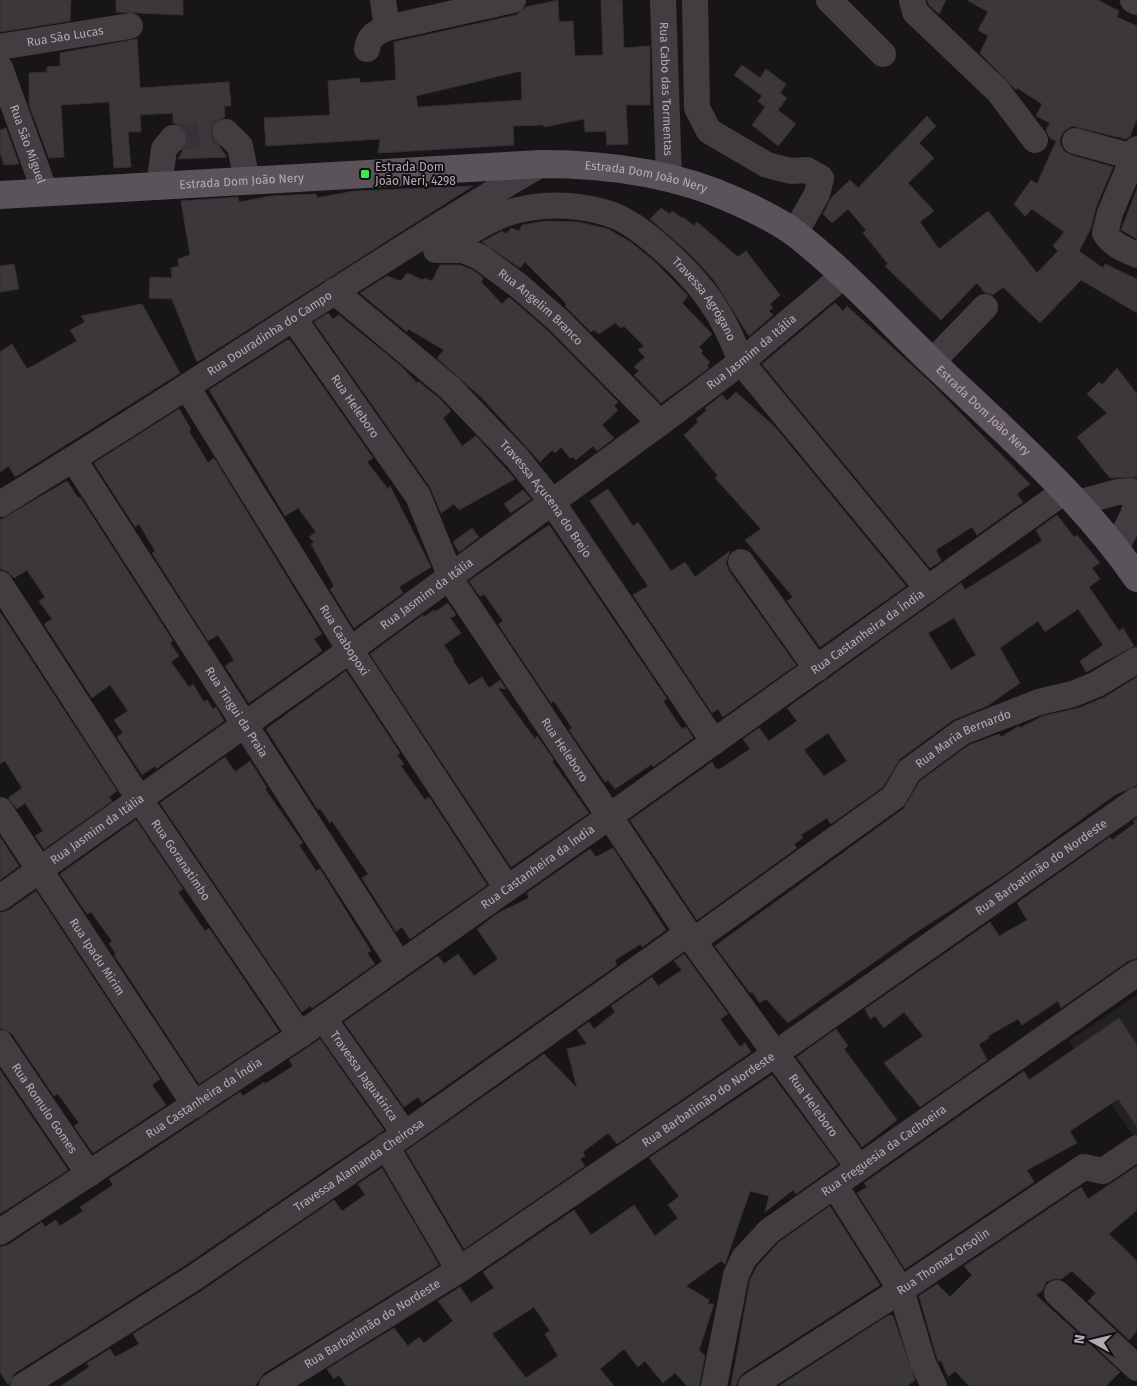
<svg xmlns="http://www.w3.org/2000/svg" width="1137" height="1386" font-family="'Fira Sans',sans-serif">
  <rect width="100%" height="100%" fill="#171517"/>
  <path fill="#242123" d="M1137,995V1135L1134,1137L1069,1041Z"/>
  <path fill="#3c373b" stroke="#332f32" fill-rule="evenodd" d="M0,0H71L70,21L0,32Z
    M116,0H183V15L116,12Z
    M558,0L559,22L573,21L575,56L603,55L601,0H622L624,48L650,46V105H626L628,144L607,145L606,131L585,132L584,119L544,127L543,125L513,126L514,145L378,153L380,139L266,146L264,118L330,115L328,81L360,78V83L396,80L394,42L516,15L526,7ZM521,71L522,100L418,107L416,96Z
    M927,0H946L939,14L928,4Z
    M967,0H1098L1119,11L1117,17L1137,26V119L1130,136L1126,139L1072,126L1064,131L1060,138V144L1064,151L1071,155L1113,167L1096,207L1091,228L1079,251L1103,268L1105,264L1137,279V313L1081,280L1040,323L1003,287L993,295L984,292L977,283L941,320L885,266L888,264L863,233L866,230L848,209L832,223L823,214L832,197L850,180L858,188L927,116L936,126L919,143L934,158L908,183L934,211L920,222L939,249L988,211L1037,273L1058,251L1053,246L1064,232L1032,209L1025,216L1014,204L1031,180L1037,184L1056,141L1050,138L1046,130L1050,123L1036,116L1042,104L1017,88L1016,90L980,53L988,36L978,30L988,12Z
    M137,39L140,88L229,82L231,106H224L225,117L216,121L211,129L212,136L227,157L178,159L188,141L187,133L182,126L173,123V113L140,115L141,132H128L131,167L114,168L109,102L61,105L64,157L49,158L29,105V73L47,72V67L60,66V53Z
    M742,65L760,78L766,69L786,84L780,93L787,98L778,110L796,124L778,146L752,125L765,107L758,101L762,96L734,75Z
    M6,128L19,164L4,165L0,153V130Z
    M473,186L197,362L172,299L149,298L150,277L172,278L171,268L179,266L178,259L190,255L181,201L238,197L239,202L271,196L316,194L317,198L354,191Z
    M1137,189V239L1121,230Z
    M661,208L670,214L672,211L682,218L683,217L694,226L697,222L738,257L746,251L780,295L770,304L773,308L769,311L773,315L749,336L713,279L689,253L650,219Z
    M546,221L578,222L608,229L632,243L655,262L688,296L682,303L712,334L699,347L703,351L701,353L710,362L707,366L709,368L661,403L634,375L639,371L634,367L645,357L638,350L644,346L624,326L621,328L615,323L599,334L594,330L591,332L565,306L567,305L560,297L525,262L520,268L482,242L502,231L506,234L511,228L519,231L522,225Z
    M14,264L19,289L0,292V266Z
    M440,265H460L473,270L483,278L481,282L502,304L509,297L548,331L618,402L614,406L618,410L602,425L614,438L597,451L593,446L576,460L573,457L570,458L561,447L555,453L552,450L540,462L483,399L437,358L444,350L408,329L407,332L360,293L387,276L401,281L407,273L423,280L424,278L432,281Z
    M835,303L843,311L847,306L928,380L1030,484L1017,494L1023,502L977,535L972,527L936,550L941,561L930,568L762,364Z
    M142,304L180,373L15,477L9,466L0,472V352L12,344L27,369L77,341L70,330L85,322L81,316Z
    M328,313L333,319L339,315L401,366L417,383L419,382L440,399L451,411L443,418L462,446L476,436L515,479L459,510L454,504L441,513L430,487L314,322Z
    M287,340H290L373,458L367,462L388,489L390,486L431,567L399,587L403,593L354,628L330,589L334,586L311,544L314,542L309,537L316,532L298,508L285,516L209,390Z
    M1117,368L1137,394V477L1110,478L1077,437L1107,413L1087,394L1099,382L1102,385Z
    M736,392L775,427L906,586L820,647L787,601L793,597L745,540L761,529L715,478L718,476L684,435L698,422L696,419L707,410L705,408L722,395L727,401Z
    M179,409L191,429L189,431L208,463L214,458L322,634L314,639L322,651L249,703L225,666L234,660L218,635L208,641L152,553L155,551L139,524L135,527L94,463Z
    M67,481L78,498L80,497L173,641L170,643L179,656L171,662L189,687L193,684L204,702L207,700L213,709L216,707L224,721L156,769L155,766L142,775L117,737L123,733L114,720L128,711L110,685L92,698L44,624L52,619L39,601L45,597L27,570L14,578L7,571L0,569V520Z
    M608,489L633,526L638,522L671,571L685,562L695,577L730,551L726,563L729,571L796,665L723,717L718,709L712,713L633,595L648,586L590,501Z
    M523,490L531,499L511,513L504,504Z
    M1057,515L1074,537L1077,535L1100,563L1092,568L1100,579L1089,587L1119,631L1123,628L1134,646L1086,672L1080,661L1103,645L1078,609L1045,632L1038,621L1000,648L1020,683L987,706L953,720L900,759L883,787L831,824L827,818L801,835L803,838L794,844L797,848L697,920L630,820L712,762L716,769H720L750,749L743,739L759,728L769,741L797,721L787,708L961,583L965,590L1042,541L1036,530ZM954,618L976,655L951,670L928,633ZM828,733L847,761L824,776L804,750Z
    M549,525L667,699L663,701L682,729L686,727L693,738L653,767L652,764L615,789L608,780L605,782L569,730L572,728L554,701L551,703L498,624L503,621L484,594L480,597L469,581Z
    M472,528L479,537L459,552L453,542Z
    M448,603L456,615L450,618L461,633L444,645L454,660L453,661L469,685L482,677L489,688L500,680L506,689L498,688L535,739L537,736L554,760L552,761L589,813L511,867L370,654L423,615L424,617L434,610L435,612Z
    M0,612L117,791L109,797L112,801L44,849L35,836L43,831L25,803L17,809L8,798L22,788L5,761L0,764Z
    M346,671L400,753L397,755L404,764L401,766L425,800L429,797L487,885L410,939L402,927L396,932L362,878L368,874L332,821L330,823L320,808L318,810L266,729Z
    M1137,677V785L1115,795L1003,876L918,931L788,1023L766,999L760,1003L752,992L750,993L715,946L903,809L920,781L969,745L999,734L1001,737L1019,726L1020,728L1043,716L1079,708L1105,697Z
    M225,757L235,772L250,761L267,788L265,789L303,843L299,845L316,871L320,869L371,951L367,953L375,964L312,1008L310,1006L302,1012L160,803Z
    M1137,818V958L1128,961L1061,1008L1058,1001L1022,1025L1018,1019L988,1036L989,1038L979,1044L987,1060L920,1107L884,1063L923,1036L904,1012L884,1028L875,1016L870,1019L865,1009L990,922L999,936L1027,920L1017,903L1110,837L1112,840L1135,823L1133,821Z
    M136,820L183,889L178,892L205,931L209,928L279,1031L199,1084L114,955L116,954L109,944L112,941L91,912L87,914L60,874Z
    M0,837L19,866L0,880Z
    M613,848L666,930L642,947L641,944L615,960L617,965L422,1103L418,1097L404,1107L344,1022L438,956L444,964L458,954L474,976L498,959L477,929L498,913L529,898L527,893L590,849L596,857Z
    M36,891L160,1079L152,1085L166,1105L93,1153L74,1126L79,1123L58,1094L54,1096L12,1034L0,1028V913L9,910Z
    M684,954L728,1014L720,1019L740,1047L745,1043L751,1052L617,1144L608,1133L583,1152L585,1156L580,1159L585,1166L464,1249L406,1151L544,1054L577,1088L567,1049L587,1044L577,1030L589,1022L594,1029L615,1012L611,1006L652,977L658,986L682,970L674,961Z
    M1119,1018L1137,1045V1127L1118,1099L1070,1131L1077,1143L1027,1170L1034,1182L905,1269L857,1193L867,1187L864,1183L1024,1071L1029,1080Z
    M836,1029L848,1046L844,1049L897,1120L862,1147L797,1057Z
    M320,1039L384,1130L184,1266L15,1373L8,1385L0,1372V1247L8,1245L42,1222L45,1227L56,1220L60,1226L83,1211L80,1207L113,1185L109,1179L240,1092L243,1096L264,1082L265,1084L293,1066L289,1060Z
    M0,1070L68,1170L0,1214Z
    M772,1075L838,1164L796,1194L793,1190L765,1212L769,1196L750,1191L725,1264L721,1261L686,1286L709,1300L708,1304H714L699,1350L705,1356L699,1386H687L675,1373L663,1383L645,1361L638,1367L624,1349L600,1369L614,1386H346L339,1375L334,1379L327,1369L394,1328L408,1346L419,1337L424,1343L453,1321L438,1301L460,1287L471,1303L494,1288L483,1272L574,1210L591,1235L634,1205L655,1236L678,1218L668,1205L679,1196L649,1158ZM534,1307L550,1331L545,1334L558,1356L526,1378L492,1334Z
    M1137,1166V1210L1109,1234L1137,1261V1331L1129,1340L1088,1301L1096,1293L1072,1271L1061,1279H1053L1046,1282L1042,1291L1036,1295L1120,1372L1106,1386H969L955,1371L948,1377L941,1360L939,1362L937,1358L919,1296L937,1284L950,1297L972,1275L964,1266L1081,1187L1088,1199Z
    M382,1168L439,1265L264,1373L255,1386H61L89,1367L87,1363L110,1349L115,1357L139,1344L133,1334L200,1292L334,1200L342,1211L365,1195L358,1184Z
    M830,1206L880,1285L743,1373L738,1379L736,1386H731L750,1280L757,1266L779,1242Z
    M889,1315L893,1316L915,1380L907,1386H779Z"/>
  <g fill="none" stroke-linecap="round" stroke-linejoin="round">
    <path stroke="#373237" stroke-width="26" stroke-dasharray="26 13" stroke-linecap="butt" d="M173,138L226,132"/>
    <g stroke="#433d42" stroke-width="26">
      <path id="s1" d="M663,0L669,177"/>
      <path d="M695,0L697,108L709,131L767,165L791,171L807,170L821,178L817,194L795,233"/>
      <path d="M829,0L883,54"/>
      <path d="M912,0L915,12L998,91L1035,140"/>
      <path d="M1133,0L1137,2"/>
      <path d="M387,28L513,0"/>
      <path id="s2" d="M0,47L130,26"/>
      <path d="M367,49C369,36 375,33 387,28L383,0"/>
      <path id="s3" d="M0,68L45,192"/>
      <path d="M226,132L240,146L247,181"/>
      <path d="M1075,141L1137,158"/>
      <path d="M1137,149L1110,213L1105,233C1112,245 1124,249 1137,255"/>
      <path d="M159,186L164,149L173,138"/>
      <path id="s4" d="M442,249C467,234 494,214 523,209C552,203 585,205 613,215C633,223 649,237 665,251C703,285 724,315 741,362L928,589"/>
      <path id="s5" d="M436,250H463L480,257L519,286L558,320L660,423"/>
      <path id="s6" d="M334,291L450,388L517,458L552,502L714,742"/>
      <path id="s7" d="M293,318L418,496L454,585L693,941L859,1168"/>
      <path d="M932,362L985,307"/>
      <path id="s8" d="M187,387L350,650L507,888"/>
      <path id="s9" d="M74,460L399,964"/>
      <path d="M1077,503L1118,492L1131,491L1137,498"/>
      <path id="s10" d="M0,504C182,394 357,272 541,164"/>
      <path d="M1116,549L1133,515L1137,501"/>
      <path d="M741,562L817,669"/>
      <path id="s11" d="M0,584L140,800L300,1035"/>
      <path id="s12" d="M0,810L195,1105"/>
      <path id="s13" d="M0,898L350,650L660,423L741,362L843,276"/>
      <path id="s14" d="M693,941L894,797L909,771L962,732L1039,702L1073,694L1097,684L1137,660"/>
      <path id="s15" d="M323,1018L405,1134"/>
      <path id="s16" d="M0,1043L89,1174"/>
      <path d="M386,1146L459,1270"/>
      <path d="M835,1186L901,1290L923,1363L934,1386"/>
      <path id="s17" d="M0,1232L300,1035L610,816L1066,490"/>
      <path d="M1057,1293L1137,1368"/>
      <path id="s18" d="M23,1386L192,1279L405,1134L688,933"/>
      <path id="s19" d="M272,1386L459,1270L775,1054L1137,800"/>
      <path id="s20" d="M714,1386L736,1275L744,1258L769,1231L1137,973"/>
      <path id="s21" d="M751,1386L901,1290L1084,1167L1103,1171L1137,1148"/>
    </g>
    <path stroke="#5b535a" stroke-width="28" id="s22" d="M0,195L541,164C608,164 675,173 736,201C756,210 779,221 796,234C846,273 889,321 934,364C1005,432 1081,497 1137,578"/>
  </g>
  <rect fill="#37ed40" stroke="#121011" stroke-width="2" x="360" y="169" width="10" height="10" rx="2.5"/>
  <g text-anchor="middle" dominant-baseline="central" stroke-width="4" stroke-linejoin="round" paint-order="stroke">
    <g font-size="12" fill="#b7a8b6" stroke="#121011">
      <text stroke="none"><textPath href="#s2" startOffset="66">Rua São Lucas</textPath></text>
      <text stroke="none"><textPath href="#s1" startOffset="89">Rua Cabo das Tormentas</textPath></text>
      <text stroke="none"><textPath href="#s3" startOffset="81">Rua São Miguel</textPath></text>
      <text stroke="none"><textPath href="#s22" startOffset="648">Estrada Dom João Nery</textPath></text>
      <text stroke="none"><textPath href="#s22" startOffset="242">Estrada Dom João Nery</textPath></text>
      <text stroke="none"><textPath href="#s4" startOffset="308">Travessa Agrógano</textPath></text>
      <text stroke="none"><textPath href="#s5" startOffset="124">Rua Angelim Branco</textPath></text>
      <text stroke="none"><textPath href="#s10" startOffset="319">Rua Douradinha do Campo</textPath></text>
      <text stroke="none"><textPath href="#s13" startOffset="929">Rua Jasmim da Itália</textPath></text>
      <text stroke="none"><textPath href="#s7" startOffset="108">Rua Heleboro</textPath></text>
      <text stroke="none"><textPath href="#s22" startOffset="1068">Estrada Dom João Nery</textPath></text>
      <text stroke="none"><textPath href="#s6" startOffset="298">Travessa Açucena do Brejo</textPath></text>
      <text stroke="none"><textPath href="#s13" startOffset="524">Rua Jasmim da Itália</textPath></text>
      <text stroke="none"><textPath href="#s17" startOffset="1055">Rua Castanheira da Índia</textPath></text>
      <text stroke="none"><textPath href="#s8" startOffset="298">Rua Caabopoxi</textPath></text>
      <text stroke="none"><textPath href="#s9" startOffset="300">Rua Tingui da Praia</textPath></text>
      <text stroke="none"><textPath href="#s14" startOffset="341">Rua Maria Bernardo</textPath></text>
      <text stroke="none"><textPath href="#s7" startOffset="512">Rua Heleboro</textPath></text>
      <text stroke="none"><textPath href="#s13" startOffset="119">Rua Jasmim da Itália</textPath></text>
      <text stroke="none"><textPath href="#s11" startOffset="330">Rua Goranatimbo</textPath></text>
      <text stroke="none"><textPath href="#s17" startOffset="650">Rua Castanheira da Índia</textPath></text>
      <text stroke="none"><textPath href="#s19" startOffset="928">Rua Barbatimão do Nordeste</textPath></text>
      <text stroke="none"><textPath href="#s12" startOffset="176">Rua Ipadu Mirim</textPath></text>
      <text stroke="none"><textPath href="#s15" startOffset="71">Travessa Jaguatirica</textPath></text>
      <text stroke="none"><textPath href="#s17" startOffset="244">Rua Castanheira da Índia</textPath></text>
      <text stroke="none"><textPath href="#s19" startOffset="522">Rua Barbatimão do Nordeste</textPath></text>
      <text stroke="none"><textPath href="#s7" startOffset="946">Rua Heleboro</textPath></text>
      <text stroke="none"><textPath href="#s16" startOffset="79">Rua Romulo Gomes</textPath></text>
      <text stroke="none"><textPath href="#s20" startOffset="309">Rua Freguesia da Cachoeira</textPath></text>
      <text stroke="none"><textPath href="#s18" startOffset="402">Travessa Alamanda Cheirosa</textPath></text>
      <text stroke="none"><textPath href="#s21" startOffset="229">Rua Thomaz Orsolin</textPath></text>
      <text stroke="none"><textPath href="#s19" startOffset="118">Rua Barbatimão do Nordeste</textPath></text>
    </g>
    <g font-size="12" fill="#b7a8b6" stroke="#121011" text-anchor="start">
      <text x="375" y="167">Estrada Dom<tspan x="375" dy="14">João Neri, 4298</tspan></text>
    </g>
  </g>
  <g transform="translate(1092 1341) rotate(278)" stroke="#121011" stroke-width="4" paint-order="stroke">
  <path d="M0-4L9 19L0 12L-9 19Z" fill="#b7a8b6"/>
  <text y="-8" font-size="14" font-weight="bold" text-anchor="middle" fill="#b7a8b6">N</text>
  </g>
</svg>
